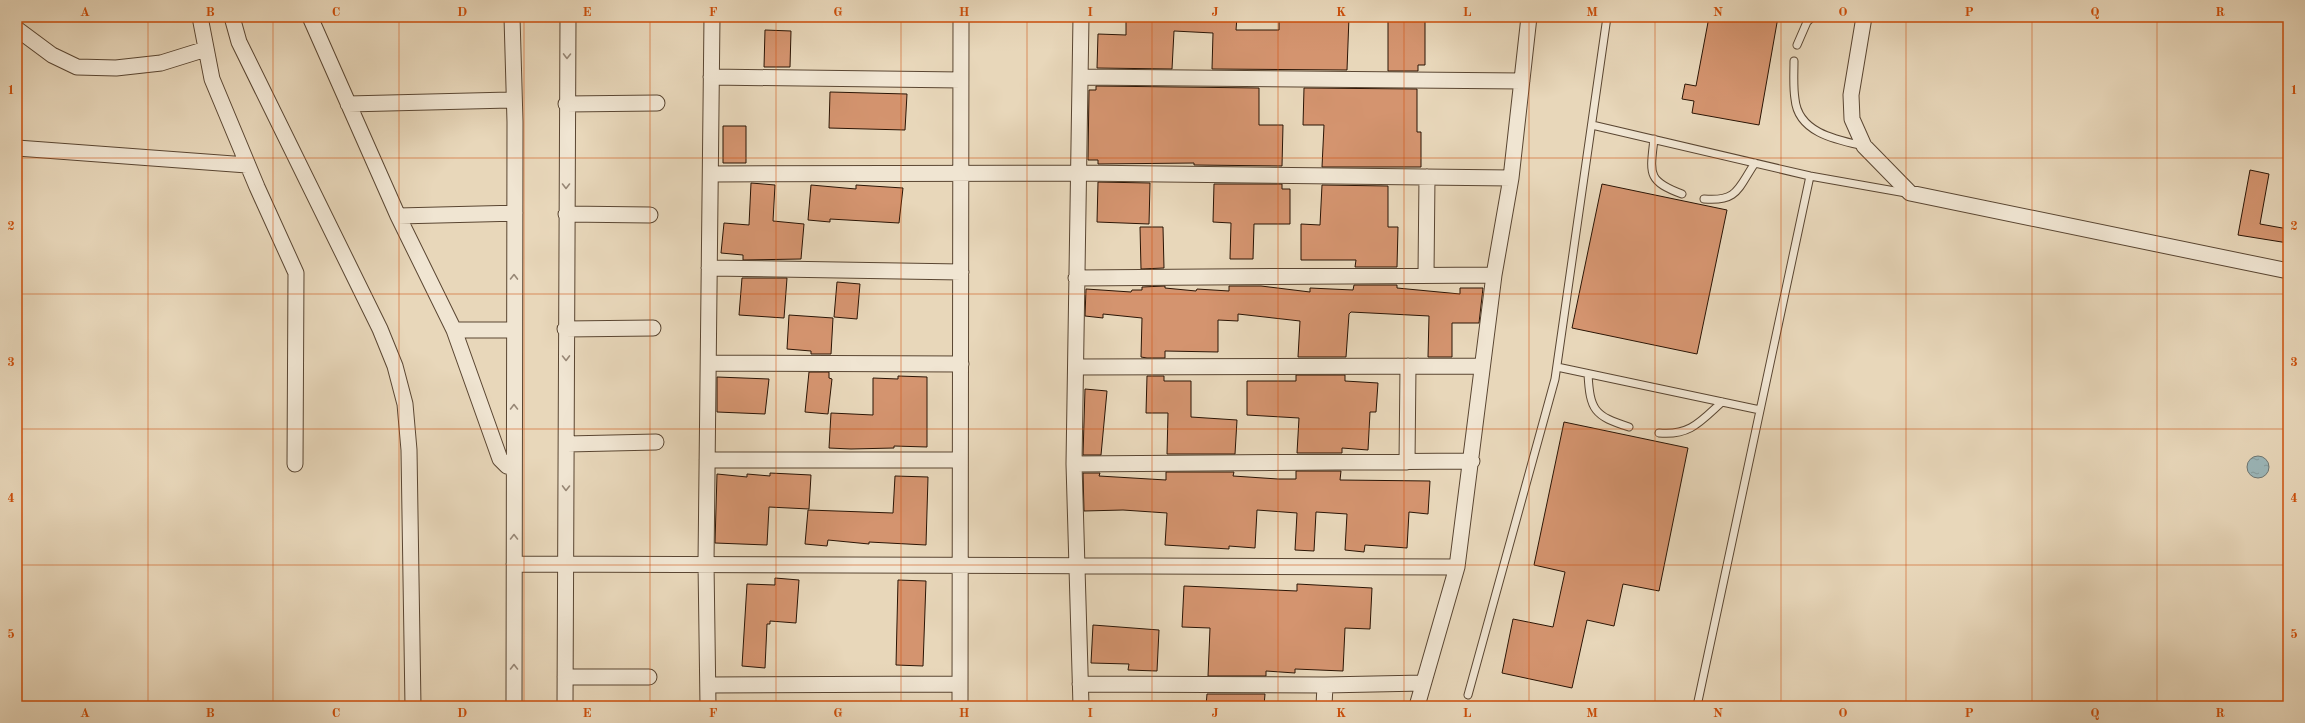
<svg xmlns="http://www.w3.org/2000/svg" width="2305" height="723" font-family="'Old Standard TT',serif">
  <defs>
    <pattern id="water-ripples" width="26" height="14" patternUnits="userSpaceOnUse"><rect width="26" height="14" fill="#9bb7ba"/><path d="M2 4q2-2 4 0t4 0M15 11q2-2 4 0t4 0" fill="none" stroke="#869c9e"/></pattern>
  </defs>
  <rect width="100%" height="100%" fill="#e8d7ba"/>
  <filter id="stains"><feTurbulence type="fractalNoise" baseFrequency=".005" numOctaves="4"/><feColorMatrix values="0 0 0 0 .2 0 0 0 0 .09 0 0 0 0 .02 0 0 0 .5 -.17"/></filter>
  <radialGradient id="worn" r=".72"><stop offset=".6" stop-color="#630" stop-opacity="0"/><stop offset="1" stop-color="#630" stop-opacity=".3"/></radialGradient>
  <path fill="url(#water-ripples)" stroke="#6e7672" d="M2247 467a11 11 0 1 1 22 0a11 11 0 1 1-22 0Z"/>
  <path fill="#d4946f" stroke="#2b1505" d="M1126,17H1237L1236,30H1279V17H1349L1347,70L1212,69L1213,33L1174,31L1172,69L1097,68L1098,34L1126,35Z
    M1388,17H1425V65H1418V71H1388Z
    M1709,17H1778L1759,125L1692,113L1694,101L1682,99L1685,84L1696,86Z
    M765,30L791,31L790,67H764Z
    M1096,86L1259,88V125H1283L1282,166L1194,165V163L1098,164V160H1088L1089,90H1096Z
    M1304,88L1417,89V132H1421V167H1322L1324,125H1303Z
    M830,92L907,94L905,130L829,128Z
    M723,126H746V163H723Z
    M2250,170L2269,174L2260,224L2288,229V243L2238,235Z
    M1098,182L1150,183L1149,224L1097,222Z
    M751,183L775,185L773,221L804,224L801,259L743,260V255L721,253L724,223L749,225Z
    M1214,184H1282V189H1290V224H1254L1253,259H1230L1231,223L1213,222Z
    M1602,184L1727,210L1697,354L1572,328Z
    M811,185L856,189V185L903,188L899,223L830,219V222L808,220Z
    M1322,185L1388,186V227H1398L1397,267H1355L1356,260H1301V224L1320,225Z
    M1140,227H1163L1164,268L1141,269Z
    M742,278H787L784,318L739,315Z
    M837,282L860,284L857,319L834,317Z
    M1354,285H1397V288L1460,294V288H1483L1479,323H1452V357H1428L1429,316L1351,312L1349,314L1346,357H1298L1300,321L1238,314V321L1218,320V352L1165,351V358H1147L1141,357L1142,318L1103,314V318L1085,316L1086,289L1131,292L1132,290H1142V287L1165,286V288L1196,291L1197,289L1229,291V286H1261L1310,292V288L1353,290Z
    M789,315L833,318L831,354H811V351L787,349Z
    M809,372H829V378L832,379L828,414L805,412Z
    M1296,375H1345V381L1378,383L1376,412H1370L1368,450L1342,448V453H1297L1299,418L1247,415V381H1296Z
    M898,376L927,377V447L894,446V448L851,449L829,448L831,413L873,415V378L898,379Z
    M1147,376H1164V381H1191V417L1237,420L1235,454H1167L1168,413H1146Z
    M717,377L769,379L765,414L717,412Z
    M1085,389L1107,391L1101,455H1083Z
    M1564,422L1688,448L1659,591L1623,584L1614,626L1587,620L1572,688L1502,673L1513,619L1553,627L1565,572L1534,565Z
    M1296,471H1341L1340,480L1430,481L1428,514L1409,512L1407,548L1365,545L1364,552L1345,550L1347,514L1316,512L1314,551L1295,550L1297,513L1257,510L1255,548L1229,546V549L1165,545L1167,513L1123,510L1084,511L1083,473H1100L1099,476L1166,480V472H1234L1233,476L1278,479H1296Z
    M770,473L811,475L809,509L769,507L767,545L715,543L717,474L747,477V474L770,476Z
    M895,476L928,477L926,545L869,542V544L828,540L827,546L805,544L808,510L893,513Z
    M775,578L799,580L796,623L770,621V624H767L765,668L742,666L747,584L775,585Z
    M898,580L926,581L923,666L896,665Z
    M1297,584L1372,588L1370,629L1345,628L1343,671L1295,669V673L1266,671V676H1208L1210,628L1182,627L1184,586L1297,591Z
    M1093,625L1159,630L1157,671L1128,670L1129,664L1091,663Z
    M1207,694H1265L1264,706H1206Z"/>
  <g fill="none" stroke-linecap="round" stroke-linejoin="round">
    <g stroke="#5a4632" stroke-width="9">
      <path id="service" d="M1797,45L1807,22L1812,17
        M1794,61C1794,74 1793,87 1795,99C1798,133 1837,140 1864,146
        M1592,125L1810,176L1906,193
        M1654,139C1650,174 1647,181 1682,194
        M1704,199C1738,202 1738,188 1755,163
        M1557,367L1760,410
        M1588,374C1590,410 1594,416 1629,427
        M1659,433C1690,436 1701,421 1722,402
        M1468,695L1555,379L1607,17
        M1697,706L1810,176"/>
    </g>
    <g stroke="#5a4632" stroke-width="17">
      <path id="minor" d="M200,17L212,79L257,187L296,273L295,464
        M232,17L239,42L380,329L395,366L405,404L409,450L413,706
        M310,17L398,216L454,330H514
        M512,17L515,122L514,706
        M1081,17L1074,464L1081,706
        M1864,17L1851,95L1852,119L1864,146L1910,193L2288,271
        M17,29L52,55L77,67L116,68L161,63L206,49
        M711,77L961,80
        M1080,77L1522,81
        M348,104L514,100
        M566,104L657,103
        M17,148L247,165
        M711,174L1077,173L1511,178
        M566,214L650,215
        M398,216L515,213
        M709,268L961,272
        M1426,274L1427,177
        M1076,278L1494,275
        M565,329L653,328
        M454,330L500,459L507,466L514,468
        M709,363L961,364
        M1076,367L1481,366
        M567,444L656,442
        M707,460H960
        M1407,462L1408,366
        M1074,464L1472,461
        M514,564L1457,567
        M565,677H649
        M1080,684L1325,685L1423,683
        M708,685L960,684
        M565,706L568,17
        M708,706L706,563L712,17
        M960,706L961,17
        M1324,706L1325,685
        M1417,706L1457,567L1494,275L1511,178L1529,17"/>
    </g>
    <use href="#service" stroke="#f0e5d2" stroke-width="7"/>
    <use href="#minor" stroke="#f0e5d2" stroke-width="15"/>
  </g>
  <defs><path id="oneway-chevron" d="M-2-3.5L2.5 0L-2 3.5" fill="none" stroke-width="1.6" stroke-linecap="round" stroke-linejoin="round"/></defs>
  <g stroke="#978776">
    <use href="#oneway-chevron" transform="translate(567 56) rotate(91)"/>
    <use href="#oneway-chevron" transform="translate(566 186) rotate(90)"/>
    <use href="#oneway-chevron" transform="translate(514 277) rotate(-89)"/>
    <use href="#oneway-chevron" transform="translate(566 358) rotate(89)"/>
    <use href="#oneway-chevron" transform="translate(514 407) rotate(-90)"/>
    <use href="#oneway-chevron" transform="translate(566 488) rotate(91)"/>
    <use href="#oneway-chevron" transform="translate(514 537) rotate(-90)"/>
    <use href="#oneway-chevron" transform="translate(514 667) rotate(-90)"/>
  </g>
  <path fill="none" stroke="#cc4f0b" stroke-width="1" stroke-opacity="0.55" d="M148,17V706M273,17V706M399,17V706M524,17V706M650,17V706M776,17V706M901,17V706M1027,17V706M1152,17V706M1278,17V706M1404,17V706M1529,17V706M1655,17V706M1781,17V706M1906,17V706M2032,17V706M2157,17V706M17,158H2288M17,294H2288M17,429H2288M17,565H2288"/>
  <rect width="2305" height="723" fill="none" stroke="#e8d7ba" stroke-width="44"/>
  <rect x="22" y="22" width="2261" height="679" fill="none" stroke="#cc4f0b" stroke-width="1.5"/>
  <g font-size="13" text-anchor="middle" font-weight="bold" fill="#cc4f0b">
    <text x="85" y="16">A</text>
    <text x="210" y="16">B</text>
    <text x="336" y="16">C</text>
    <text x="462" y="16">D</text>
    <text x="587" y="16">E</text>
    <text x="713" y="16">F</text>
    <text x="838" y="16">G</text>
    <text x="964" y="16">H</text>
    <text x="1090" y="16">I</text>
    <text x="1215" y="16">J</text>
    <text x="1341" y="16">K</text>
    <text x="1467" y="16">L</text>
    <text x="1592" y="16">M</text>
    <text x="1718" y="16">N</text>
    <text x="1843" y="16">O</text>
    <text x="1969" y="16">P</text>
    <text x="2095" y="16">Q</text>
    <text x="2220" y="16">R</text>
    <text x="11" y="94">1</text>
    <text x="2294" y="94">1</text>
    <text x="11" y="230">2</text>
    <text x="2294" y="230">2</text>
    <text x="11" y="366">3</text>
    <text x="2294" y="366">3</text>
    <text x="11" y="502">4</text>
    <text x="2294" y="502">4</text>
    <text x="11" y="638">5</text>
    <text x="2294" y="638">5</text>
    <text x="85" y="717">A</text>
    <text x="210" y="717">B</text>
    <text x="336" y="717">C</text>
    <text x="462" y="717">D</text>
    <text x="587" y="717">E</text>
    <text x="713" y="717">F</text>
    <text x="838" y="717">G</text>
    <text x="964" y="717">H</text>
    <text x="1090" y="717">I</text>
    <text x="1215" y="717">J</text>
    <text x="1341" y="717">K</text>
    <text x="1467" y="717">L</text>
    <text x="1592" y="717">M</text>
    <text x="1718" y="717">N</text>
    <text x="1843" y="717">O</text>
    <text x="1969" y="717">P</text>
    <text x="2095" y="717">Q</text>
    <text x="2220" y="717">R</text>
  </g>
  <rect width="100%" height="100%" filter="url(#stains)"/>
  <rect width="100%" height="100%" fill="url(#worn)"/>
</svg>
